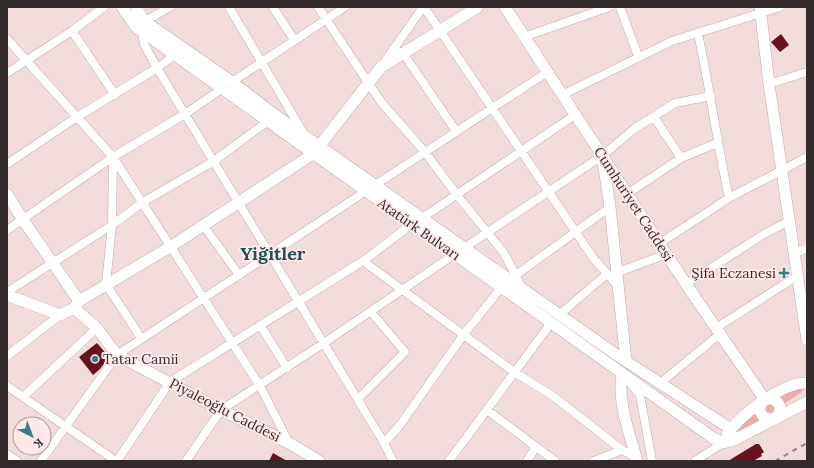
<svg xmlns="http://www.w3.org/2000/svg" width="814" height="468" font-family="Lora,serif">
  <rect width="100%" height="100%" fill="#f1dbdb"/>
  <path fill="#efaaaa" d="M804,388L802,392L785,403H782L780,400L782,394Z
    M765.5 408a4.5 4.5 0 1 1 9 0a4.5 4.5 0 1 1-9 0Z
    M756,412L760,417L759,421L738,433L737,430Z"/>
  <path fill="#66131f" d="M781,34L789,45L780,52L771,42Z
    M97,343L109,357L100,369L93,375L79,357Z
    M756,444H759L764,452L761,454L762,456L753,461H728Z
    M273,453L287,461H269Z"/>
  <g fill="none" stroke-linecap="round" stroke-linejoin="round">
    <g stroke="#c0abab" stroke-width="9">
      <path id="street" d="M229,7L304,134
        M273,7L294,40
        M318,7L381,102L425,152L457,195L504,253L522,288
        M424,7L594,259L619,287
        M620,7L638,56
        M145,21L170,7
        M72,31L115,95
        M142,31L144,44L157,68L384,443L400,425L464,334L501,288
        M698,34C710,88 717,143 729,198
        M524,37L609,7
        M7,39L113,157L260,386L289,443
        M393,49L403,53L456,131
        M383,64L423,7
        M7,73L72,31L104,7
        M232,82L345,7
        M769,84L807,72
        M562,95L672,41L780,7
        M654,117L681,158
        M113,157L112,225L106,284L141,338
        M7,164L77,117L157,68L175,55
        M375,185L546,73
        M627,194L681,158L717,143
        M422,218L575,115
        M203,225L239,275L366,191
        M7,230L113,157L185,114L223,88
        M660,243L729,198L807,157
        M464,248L602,156L634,129L675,103L711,96
        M794,254L807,248
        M363,261L514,372L553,396L622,450
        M618,272L667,254
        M516,275L610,207
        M686,284L764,234L789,221
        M7,292L112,225L143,202L214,161L268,121
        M559,315L607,274
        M260,325L287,368
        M716,328L797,276
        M7,356L60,315
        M628,381L640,395L652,461
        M659,384L720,334
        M7,386L116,461
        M23,397L97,328
        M358,399L405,352L371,312
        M487,410L555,461
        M384,443L393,461
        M7,454L17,461
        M41,461L117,355L239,275
        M117,461L170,382L363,261L412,224
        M186,461L221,410L324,343L455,254
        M449,461L551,323
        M527,461L536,447
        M594,461L622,450L635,456
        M695,461L723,443"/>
    </g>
    <g stroke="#c0abab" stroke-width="12">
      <path id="secondary" d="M122,7L137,28L713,438L723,443L734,440L807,402
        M136,7L142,18L150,25L232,82L275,115L621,358L731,429
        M505,7L686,284L765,400
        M760,7L769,84L807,340
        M603,161L610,207L626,361
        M7,194L23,220L79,301L74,308L97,328L117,355L221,410L289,443L319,461
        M7,295L60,315L74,308
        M79,301L170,247L313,154L381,67L478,7
        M622,374C617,402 630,434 637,461
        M760 409a10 10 0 1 1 20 0a10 10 0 1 1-20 0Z
        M727,435C739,416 784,381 807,383"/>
    </g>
    <use href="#street" stroke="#fff" stroke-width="8"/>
    <use href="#secondary" stroke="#fff" stroke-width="11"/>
    <path stroke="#938484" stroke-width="2" stroke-dasharray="5 5" stroke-linecap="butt" d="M775,461L807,443"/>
  </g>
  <g fill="#388087" stroke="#ffe8e8" stroke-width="1.5">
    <path d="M782 267h4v4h4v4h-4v4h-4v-4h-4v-4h4z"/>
    <circle cx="95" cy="359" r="4"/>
  </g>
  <g text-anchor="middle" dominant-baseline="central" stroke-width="4" stroke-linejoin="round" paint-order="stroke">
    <g font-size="14" fill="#332b2b" stroke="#ffe8e8">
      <text transform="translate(634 204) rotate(57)">Cumhuriyet Caddesi</text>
      <text transform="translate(419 229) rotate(35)">Atatürk Bulvarı</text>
      <text transform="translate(225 410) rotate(27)">Piyaleoğlu Caddesi</text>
    </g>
    <g font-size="14" fill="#332b2b" stroke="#ffe8e8" text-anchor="end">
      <text x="776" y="273">Şifa Eczanesi</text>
      <text x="103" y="359" text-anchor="start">Tatar Camii</text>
    </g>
    <g font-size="18" font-weight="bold" fill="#185359" stroke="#ffe8e8">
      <text x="273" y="253">Yiğitler</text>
    </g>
  </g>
  <rect width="814" height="468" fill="none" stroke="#332b2b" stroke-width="16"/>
  <g transform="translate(32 436) rotate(138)"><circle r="19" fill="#ffe8e8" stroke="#ad9c9c"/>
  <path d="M0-3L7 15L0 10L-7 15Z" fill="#388087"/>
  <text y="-6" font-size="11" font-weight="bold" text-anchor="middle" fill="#332b2b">K</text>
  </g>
</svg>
